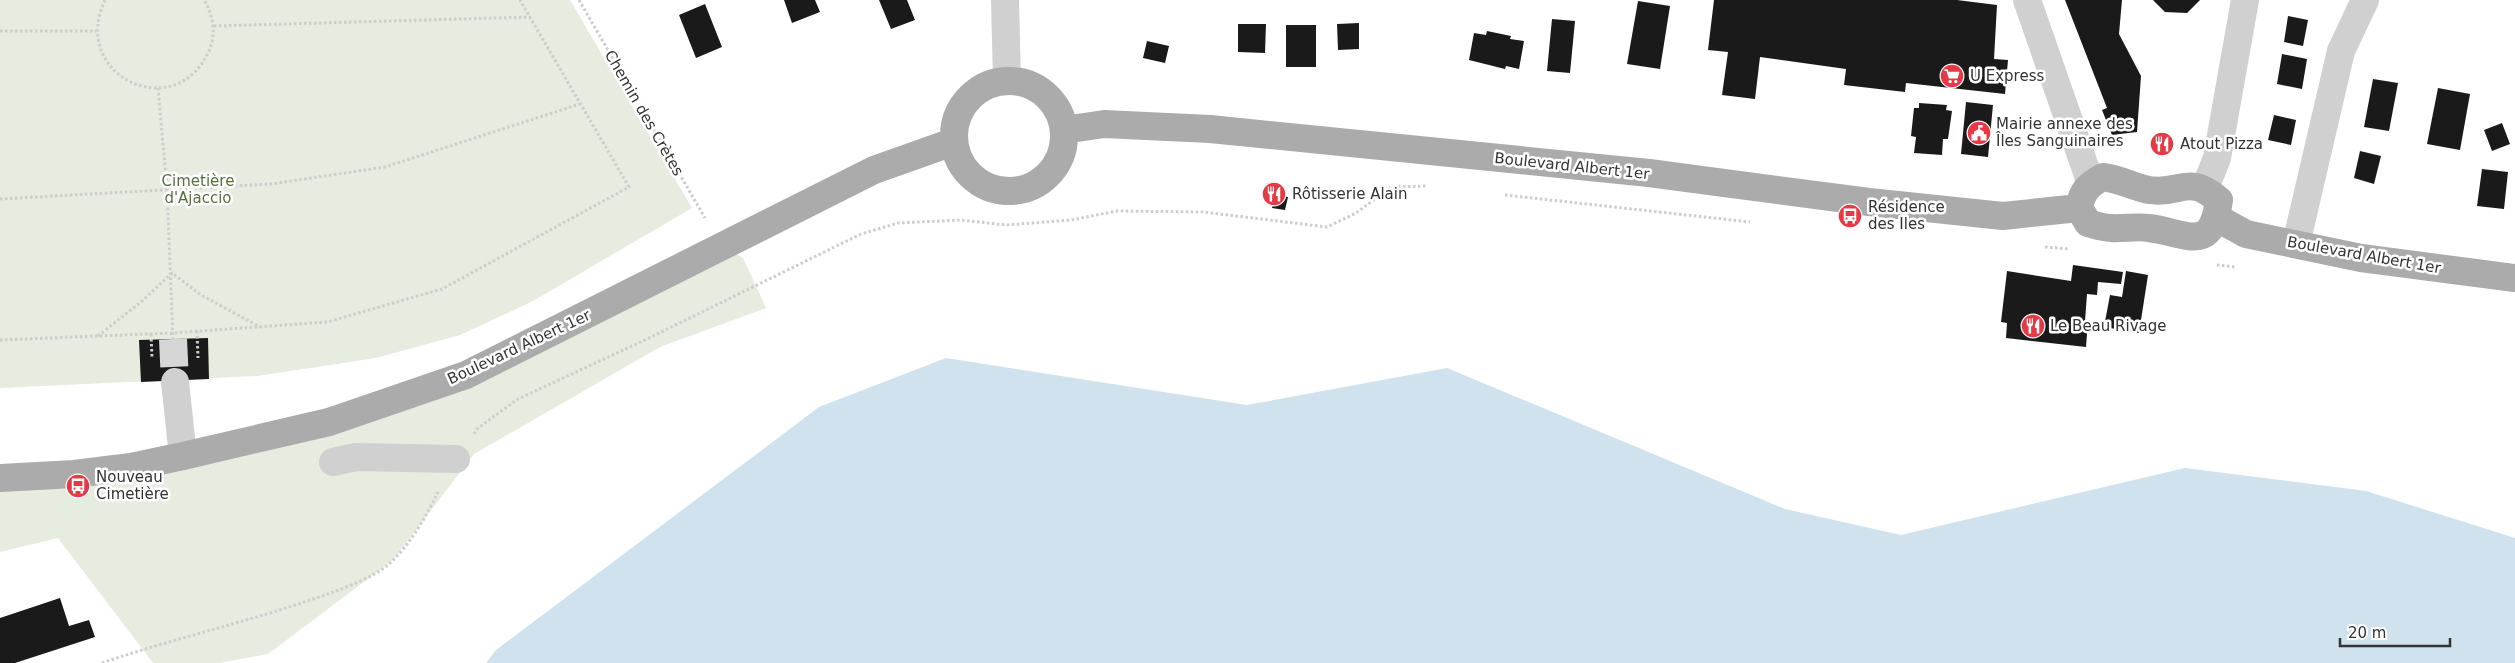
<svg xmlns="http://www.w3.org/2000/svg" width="2515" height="663" font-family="'DejaVu Sans',sans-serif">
  <rect width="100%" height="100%" fill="#fff"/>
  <path fill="#e6ecdf" d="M0,0H570L692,208L533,301L460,335L376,358L257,376L0,388Z
    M723,247L743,258L766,308L660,347L474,454L393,560L268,654L218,663H153L58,538L0,552V477L329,422Z"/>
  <path fill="#cfe2ee" d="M946,358L1247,405L1447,368L1785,509L1901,535L2185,468L2366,491L2515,538V663H486L496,650L819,407Z"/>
  <path fill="#1a1a1a" d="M784,0H815L820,12L792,23Z
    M879,0H907L915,20L891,29Z
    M1714,0H1957L1997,5L1994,59L2008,60L2005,94L1906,83L1905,92L1844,85L1846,69L1760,57L1755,99L1722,95L1728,52L1708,50Z
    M2065,0H2122L2119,34L2141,76L2137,132L2112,135L2102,110L2107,108Z
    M2153,0H2200L2187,13L2165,12Z
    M1638,1L1670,6L1660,69L1627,64Z
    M705,4L722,47L696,58L679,15Z
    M2288,16L2308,20L2303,46L2284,42Z
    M1552,19L1575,21L1570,73L1547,71Z
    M1359,23V49L1338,50L1337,24Z
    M1238,24H1266L1265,53L1238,52Z
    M1286,25H1316V67H1286Z
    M1487,31L1511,36L1510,39L1524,41L1519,69L1506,66L1505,69L1469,60L1474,33L1486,35Z
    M1147,41L1169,46L1165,63L1143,58Z
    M2282,54L2307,59L2302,89L2277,84Z
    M2373,79L2398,83L2389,131L2364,127Z
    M2438,88L2470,94L2460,150L2427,144Z
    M1966,102L1993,105L1988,157L1961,154Z
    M1919,103L1947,105L1946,110L1952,111L1948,139H1943L1942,155L1914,153L1916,137L1911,136L1914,108H1919Z
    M2274,115L2296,120L2291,145L2268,140Z
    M2502,123L2510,144L2492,151L2484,130Z
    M2360,151L2381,156L2374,184L2354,178Z
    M2482,169L2508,172L2504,209L2477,206Z
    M1274,194L1288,197L1285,210L1272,208Z
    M2073,265L2123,272L2121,284L2098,282L2097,295L2087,294L2085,321H2088L2086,347L2006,338L2007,323L2001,322L2007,271L2071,281Z
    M2126,271L2148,275L2139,333L2104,327L2110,295L2122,297Z
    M208,338L209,379L141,382L139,340Z
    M60,598L69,626L89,620L95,637L15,663H0V618Z"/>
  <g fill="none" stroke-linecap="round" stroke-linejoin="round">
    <path stroke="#d6d6d6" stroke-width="28" stroke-dasharray="28 14" stroke-linecap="butt" d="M173,339L175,382"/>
    <path stroke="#cdcdcd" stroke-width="3" stroke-dasharray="2.5 2.5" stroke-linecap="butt" d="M105,0C69,77 176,125 209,51C216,34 214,16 204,0
      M579,0L705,218
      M214,26L530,17
      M0,31H96
      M158,88L167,189L173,339
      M1505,195L1750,222
      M0,199L271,184L385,167L580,104
      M2045,247L2069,249
      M2217,265L2235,267
      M197,331L198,358
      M151,334L152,358
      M98,336L142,301L172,273L201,295L260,327
      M0,340L173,333L327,322L442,289L629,187L520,0
      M474,434L478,428L518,399L647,339L861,234L898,223L961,220L1006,225L1071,220L1117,211L1203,212L1327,227L1356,213L1391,187L1427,186
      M102,663C171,639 241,624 310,600C332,593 372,579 389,564C410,545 426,517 438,492"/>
    <path stroke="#d0d0d0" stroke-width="28" d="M1005,0L1007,81
      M2027,0L2091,184
      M2205,188L2217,158L2245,0
      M2296,244L2341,51L2365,0
      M175,382L183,456
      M333,462L356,457L456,459"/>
    <path stroke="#ababab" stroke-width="28" d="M954 136a55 55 0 1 1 110 0a55 55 0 1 1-110 0Z
      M1064,130L1104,124L1210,129L1649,173L1869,202L2003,216L2079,208
      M2103,177C2120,179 2133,187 2149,190C2183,195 2186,173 2219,200C2212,255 2187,233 2149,228C2137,226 2123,229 2111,228C2103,228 2095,225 2088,223L2079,208C2082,191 2088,185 2103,177Z
      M2217,218L2246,234L2361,258L2515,278
      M0,478L74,474L131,467L183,456L329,422L466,375L874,170L953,142"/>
  </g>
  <defs>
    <g id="supermarket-disc" transform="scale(1.25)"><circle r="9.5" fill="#e63946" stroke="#fff"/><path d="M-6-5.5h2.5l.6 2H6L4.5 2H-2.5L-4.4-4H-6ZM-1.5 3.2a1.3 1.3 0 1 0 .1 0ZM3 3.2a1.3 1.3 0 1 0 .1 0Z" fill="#fff"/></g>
    <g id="civic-disc" transform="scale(1.25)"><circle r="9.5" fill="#e63946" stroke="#fff"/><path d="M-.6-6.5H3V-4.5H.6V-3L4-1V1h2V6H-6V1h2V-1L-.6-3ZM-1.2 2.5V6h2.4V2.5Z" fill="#fff"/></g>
    <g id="restaurant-disc" transform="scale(1.25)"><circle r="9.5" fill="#e63946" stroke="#fff"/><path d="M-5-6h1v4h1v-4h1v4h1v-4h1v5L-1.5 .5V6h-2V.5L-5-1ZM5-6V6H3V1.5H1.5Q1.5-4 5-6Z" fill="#fff"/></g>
    <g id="bus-disc" transform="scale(1.25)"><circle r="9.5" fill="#e63946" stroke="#fff"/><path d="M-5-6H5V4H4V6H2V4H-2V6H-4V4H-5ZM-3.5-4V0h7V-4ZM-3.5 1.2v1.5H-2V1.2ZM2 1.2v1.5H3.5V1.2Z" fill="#fff"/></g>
  </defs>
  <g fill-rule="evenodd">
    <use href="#supermarket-disc" x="1952" y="76"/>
    <use href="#civic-disc" x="1979" y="133"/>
    <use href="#restaurant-disc" x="2162" y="144"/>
    <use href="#restaurant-disc" x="1274" y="194"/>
    <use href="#bus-disc" x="1850" y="216"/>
    <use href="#restaurant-disc" x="2033" y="326"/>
    <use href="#bus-disc" x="78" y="486"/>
  </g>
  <g text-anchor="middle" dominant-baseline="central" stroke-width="5" stroke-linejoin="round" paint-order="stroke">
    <g font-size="15" fill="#333" stroke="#fff" text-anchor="start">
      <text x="1970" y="76">U Express</text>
      <text x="1996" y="124">Mairie annexe des<tspan x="1996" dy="17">Îles Sanguinaires</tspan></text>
      <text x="2180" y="144">Atout Pizza</text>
      <text x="1292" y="194">Rôtisserie Alain</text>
      <text x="1868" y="207">Résidence<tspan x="1868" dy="17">des Iles</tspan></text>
      <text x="2050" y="326">Le Beau Rivage</text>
      <text x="96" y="477">Nouveau<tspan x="96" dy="17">Cimetière</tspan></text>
    </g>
    <g font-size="15" fill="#333" stroke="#fff">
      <text transform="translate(644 113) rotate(60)">Chemin des Crètes</text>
      <text transform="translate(1572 166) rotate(6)">Boulevard Albert 1er</text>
      <text transform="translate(2364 255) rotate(10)">Boulevard Albert 1er</text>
      <text transform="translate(519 347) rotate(-25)">Boulevard Albert 1er</text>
    </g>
    <g font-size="15" fill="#56703f" stroke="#fff">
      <text x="198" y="181">Cimetière<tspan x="198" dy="17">d'Ajaccio</tspan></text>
    </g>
  </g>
  <path d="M2340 638v8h110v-8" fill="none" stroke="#333333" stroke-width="2.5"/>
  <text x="2348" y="638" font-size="15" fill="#333333" stroke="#ffffff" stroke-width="4" paint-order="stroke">20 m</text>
</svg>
